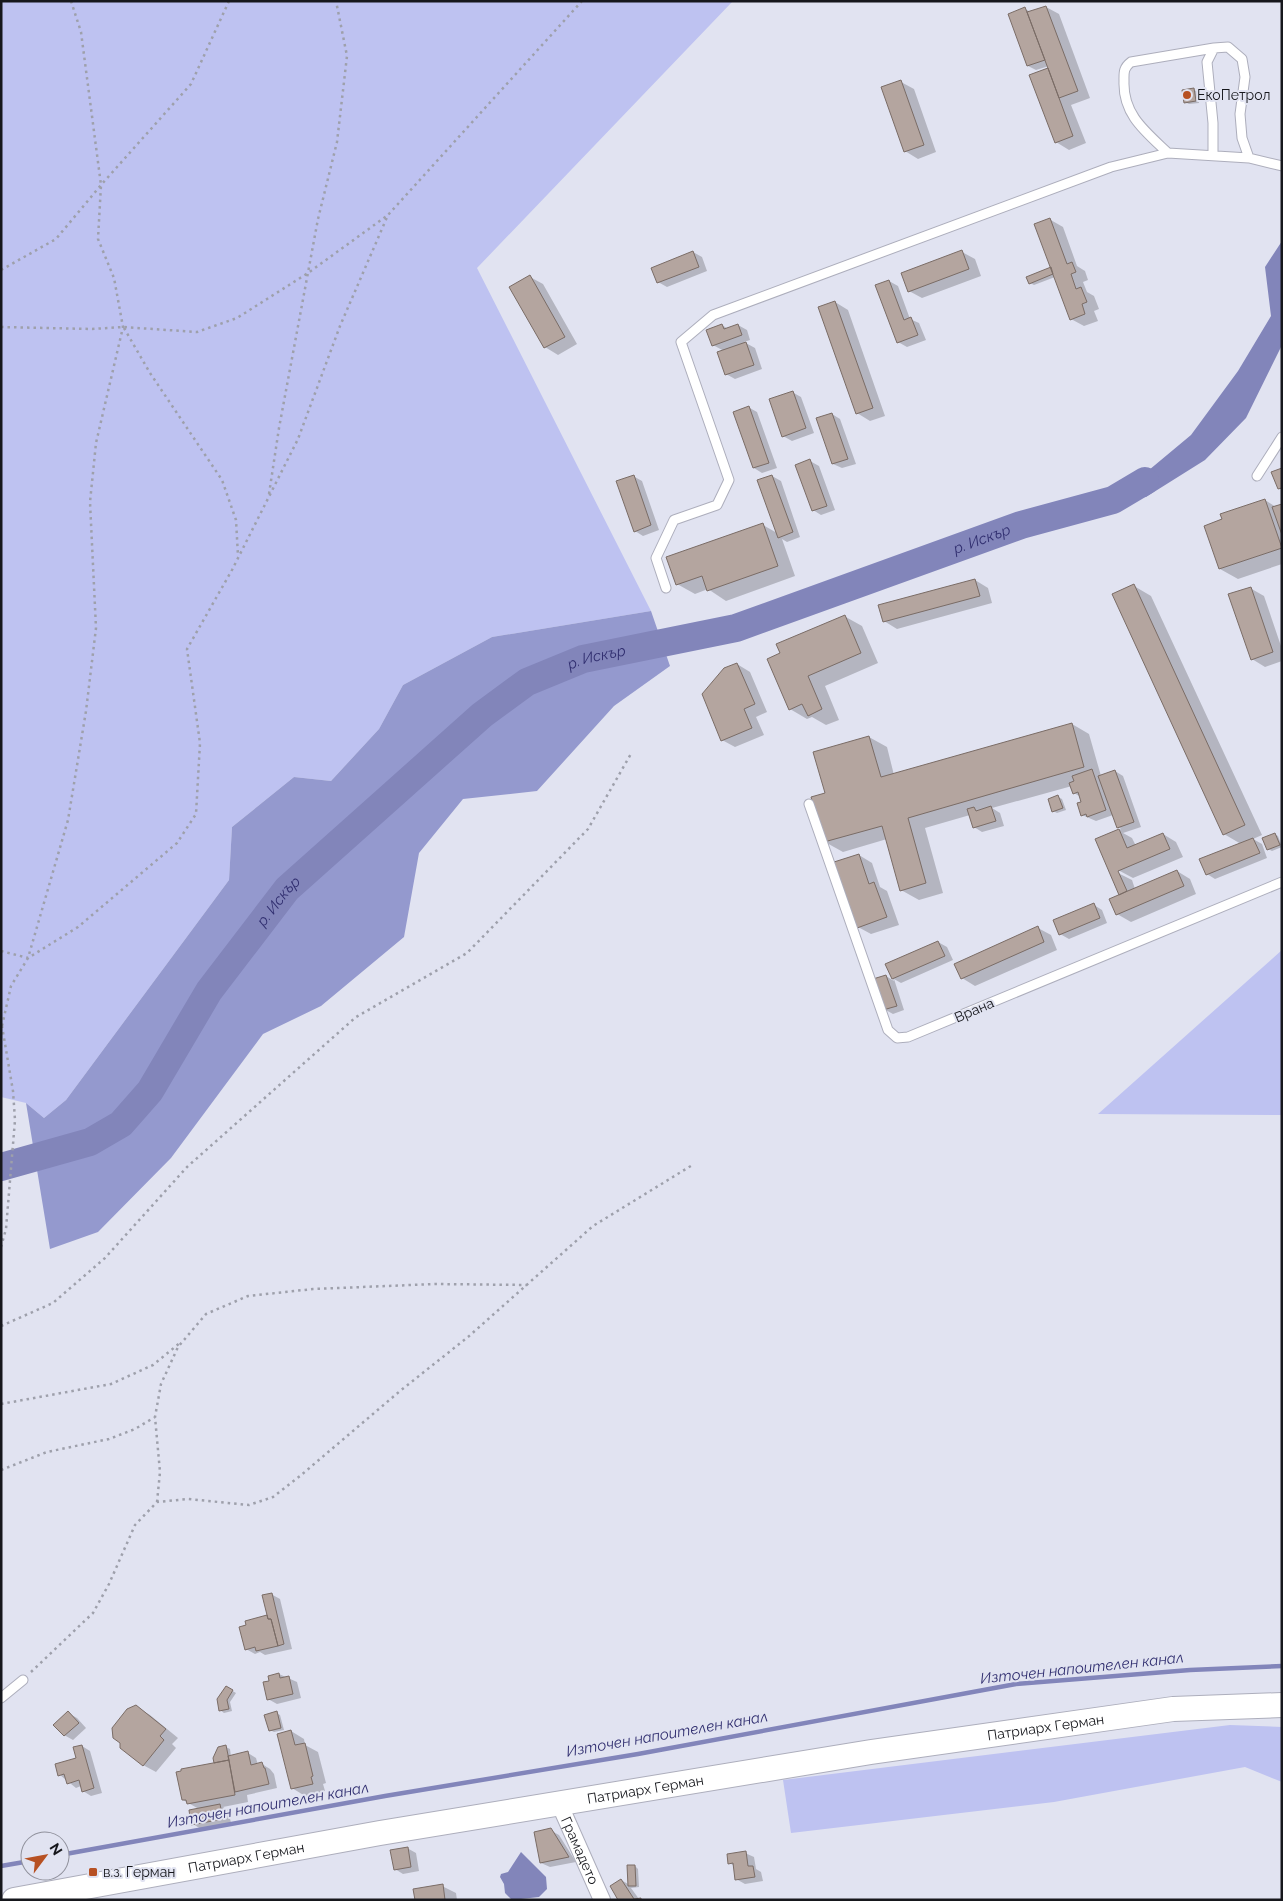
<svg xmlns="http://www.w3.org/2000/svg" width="1283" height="1901" font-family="Raleway,sans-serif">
  <rect width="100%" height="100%" fill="#e1e3f1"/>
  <path fill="#bec2f1" d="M1,1H733L477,268L651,611L492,637L403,685L379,729L331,781L294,777L232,827L229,880L66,1100L44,1118L26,1103L1,1097Z
    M1282,950V1115L1098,1114Z
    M1230,1725L1282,1727V1782L1245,1767L1054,1802L791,1833L783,1780Z"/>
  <path fill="#9499ce" d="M651,611L670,666L614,706L537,791L463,799L419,853L404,937L321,1006L263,1034L171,1158L98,1232L50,1249L26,1103L44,1118L66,1100L229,880L232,827L294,777L331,781L379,729L403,685L492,637Z"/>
  <path fill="#8285ba" d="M1282,241V345L1246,418L1205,460L1146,497L1113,500L1191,435L1238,371L1271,316L1265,267Z
    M521,1852L546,1877L547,1889L539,1897L512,1900L505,1893L504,1884L500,1877L501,1874L508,1872Z"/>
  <path fill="#0003" d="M1046,7L1059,14L1090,98L1071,105L1086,143L1069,150L1056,142L1049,66L1036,70L1028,66L1025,9L1031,12Z
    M901,82L914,89L936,152L918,159L905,151Z
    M1194,90L1198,92L1199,103L1189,104L1185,102Z
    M1049,219L1063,227L1077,266L1085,271L1088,280L1083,282L1087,292L1094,296L1099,309L1094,311L1098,321L1084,326L1071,319L1055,277L1034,285L1030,283L1052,268Z
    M693,252L702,257L707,271L667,287L658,282Z
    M962,252L975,259L981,276L922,298L909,291Z
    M530,277L543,284L577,344L558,355L545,347Z
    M889,281L898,286L910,319L919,323L926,340L907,347L898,342Z
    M835,302L848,310L885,416L870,421L857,413Z
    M722,325L728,329L738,325L747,330L750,340L744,342L755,348L762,369L735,379L726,374L724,351L713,345Z
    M792,392L801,397L814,433L792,441L783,436Z
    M748,407L757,412L777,468L762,473L754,468Z
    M832,414L840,419L856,464L842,468L833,464Z
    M810,461L819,466L835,510L821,515L813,510Z
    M633,476L642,481L659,530L643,536L635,531Z
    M772,476L781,481L800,537L787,542L782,539L795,576L726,601L708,589L695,594L677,584L763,525L777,533Z
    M1265,500L1276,507L1282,505V564L1238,579L1220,569L1206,526Z
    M975,580L988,588L992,603L897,629L884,621Z
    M1134,586L1151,596L1262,835L1253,839L1262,844L1267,858L1215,879L1207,874L1241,844L1224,834Z
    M1250,588L1264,596L1282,649V661L1265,667L1252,659Z
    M844,616L862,626L878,663L825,686L839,720L826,725L812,717L807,719L790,709L769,660Z
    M737,664L750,672L767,712L756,717L764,735L735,747L722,740Z
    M1072,724L1089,734L1101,776L1115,771L1123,776L1141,827L1123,833L1132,838L1136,846L1163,834L1176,842L1183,857L1133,878L1118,870V873L1132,880L1135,889L1177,871L1190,879L1196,894L1131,922L1117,914L1121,896L1096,840L1121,829L1118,827L1113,815L1096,821L1082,815L1083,803L1081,797L1074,793L1072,786L992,808L1000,813L1004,826L982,832L974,827L970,815L925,828L943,893L919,900L901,890L887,839L843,852L825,842L826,794L869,737L887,747L894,775Z
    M1058,797L1062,799L1066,810L1057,813L1053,811Z
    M1274,834L1278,836L1282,847L1272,851L1268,849Z
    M859,855L872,863L880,887L887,891L899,925L871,934L858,927Z
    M1094,905L1102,910L1107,923L1069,939L1060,934Z
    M1038,928L1051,935L1057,950L975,986L962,978Z
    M938,942L947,947L953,960L901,983L894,979L904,1010L893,1014L884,1009L886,976L894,981L887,965Z
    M271,1594L280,1599L292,1649L265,1655L260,1652L255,1654L246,1649L269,1616Z
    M279,1674L297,1682L301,1698L277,1704L268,1699L271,1682Z
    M226,1687L236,1693L230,1702L232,1711L224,1713L220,1710Z
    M136,1707L150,1715L178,1738L172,1744L176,1748L156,1772L143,1765Z
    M68,1713L77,1718L86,1728L73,1740L64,1735Z
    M276,1713L280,1715L284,1730L274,1732L270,1730Z
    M291,1731L304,1739L305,1745L318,1752L326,1783L323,1784L325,1791L305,1796L292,1788Z
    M82,1746L90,1751L102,1793L91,1796L83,1791L81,1786L76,1788L60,1775L77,1759Z
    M226,1747L230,1749L231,1757L248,1753L256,1758L258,1765L262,1764L270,1769L274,1774L277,1788L247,1795L248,1802L223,1807L228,1810L231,1823L201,1829L193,1824L199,1809L183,1800L215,1764Z
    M550,1830L559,1835L576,1862L550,1867L541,1863Z
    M407,1848L416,1853L419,1871L403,1874L395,1869Z
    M745,1853L754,1857L756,1869L761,1872L763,1881L745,1884L736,1879L734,1866L730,1863Z
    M635,1866L638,1869L639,1887L631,1888L639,1899L641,1900H620L621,1880L630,1885Z
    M442,1886L456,1893L457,1900H416Z"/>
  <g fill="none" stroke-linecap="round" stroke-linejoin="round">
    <path stroke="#8285ba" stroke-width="4.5" d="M60,1855L385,1796L638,1754L1016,1684L1190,1670L1282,1666
      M1,1866L30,1861"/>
    <path stroke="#8285ba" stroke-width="28" id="s1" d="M1,1167L90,1142L121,1124L150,1091L209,991L287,889L482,715L527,682L583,659L736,628L1021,525L1113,500L1145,481"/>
  </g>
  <path fill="#b4a59f" stroke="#7a6c66" d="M1046,6L1078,91L1059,98L1027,12Z
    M1025,7L1045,60L1027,66L1008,14Z
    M1048,68L1073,136L1055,143L1029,75Z
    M901,80L924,145L904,152L881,87Z
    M1194,88L1196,101L1184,103L1182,90Z
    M1050,218L1067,264L1072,262L1076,272L1071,274L1076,289L1081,287L1087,302L1082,304L1085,314L1070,320L1034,224Z
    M962,250L969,269L908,292L901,273Z
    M693,251L699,267L657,283L651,268Z
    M1051,267L1053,274L1029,284L1026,277Z
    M530,275L565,337L544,348L509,287Z
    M889,280L904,320L911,317L918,335L897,343L875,285Z
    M835,301L873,408L856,414L818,307Z
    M722,324L724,329L738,324L742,335L712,346L706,330Z
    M746,342L754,365L725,375L717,352Z
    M793,391L806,428L782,437L769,399Z
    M749,406L769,463L753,468L733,412Z
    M832,413L848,459L832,464L816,418Z
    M810,459L827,506L812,511L795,465Z
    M1282,468V488L1278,489L1271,472Z
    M634,475L651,525L634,532L616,481Z
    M772,475L793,532L778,538L757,480Z
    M1265,499L1282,548L1219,569L1204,526L1222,519L1220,514Z
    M1282,504V535L1272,507Z
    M763,523L778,566L707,591L702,576L676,585L666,557Z
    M975,579L980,596L883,622L878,605Z
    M1134,584L1245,825L1223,835L1112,594Z
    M1251,587L1273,652L1251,660L1228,594Z
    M845,615L861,653L808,676L822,709L808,716L802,704L789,710L767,659L780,653L776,644Z
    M737,663L755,704L744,709L752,728L721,741L702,694L724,668Z
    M1072,723L1084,767L908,818L926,883L900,891L882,826L824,842L811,797L825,793L813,752L869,736L881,777Z
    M1092,769L1106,810L1087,817L1086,814L1081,816L1077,803L1081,802L1078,792L1073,794L1069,783L1074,781L1072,776Z
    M1115,770L1134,822L1117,828L1098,776Z
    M1058,795L1063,808L1052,812L1048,799Z
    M991,806L996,821L973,828L967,809L974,807L976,811Z
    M1119,829L1127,848L1163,833L1170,849L1118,871L1127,891L1119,895L1095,839Z
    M1275,833L1280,845L1267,850L1262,838Z
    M1253,838L1260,853L1206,875L1199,859Z
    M859,854L869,884L874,882L887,917L857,928L834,862Z
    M1177,870L1184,886L1116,915L1109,899Z
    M1094,903L1100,918L1059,935L1053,920Z
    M1038,926L1044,942L961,979L954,964Z
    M938,941L945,956L892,979L885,964Z
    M886,975L897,1006L883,1010L873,979Z
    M272,1593L284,1644L278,1646L271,1619H268L262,1595Z
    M267,1615L268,1619H271L278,1646L256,1651L255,1647L245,1650L239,1627L246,1625L245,1621Z
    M279,1673L280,1678L289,1676L293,1694L267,1700L263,1682L269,1681L268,1676Z
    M226,1686L233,1690L227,1700L229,1709L219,1711L217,1699Z
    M136,1705L166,1729L160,1736L164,1740L143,1766L120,1748V1743L113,1738L112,1728L127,1709Z
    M68,1711L79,1723L64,1736L53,1725Z
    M277,1711L281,1728L269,1731L264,1715Z
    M291,1730L295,1745L305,1743L313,1776L311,1777L313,1784L291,1789L277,1734Z
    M82,1745L94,1788L82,1792L79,1780L67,1784L64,1774L58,1776L55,1764L76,1758L73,1747Z
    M226,1745L229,1760L214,1763L213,1758L218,1747Z
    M248,1751L251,1765L262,1762L264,1768H265L269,1784L235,1792L228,1756Z
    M229,1760L235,1795L187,1804L186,1800H182L176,1772L181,1771V1769Z
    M220,1804L223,1819L191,1825L189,1810Z
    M551,1828L569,1857L540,1863L534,1832Z
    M408,1847L411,1867L394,1870L390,1850Z
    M746,1851L748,1866H753L755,1877L735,1880L733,1863L728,1864L727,1854Z
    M627,1865H635L636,1886H628Z
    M621,1879L634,1899L641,1898V1900H617H618L610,1886Z
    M443,1884L445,1900H415L413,1889Z"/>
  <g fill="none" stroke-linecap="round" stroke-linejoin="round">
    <g stroke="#adaebc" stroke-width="11">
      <path id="lane" d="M1168,153C1146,132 1123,115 1124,82C1124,73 1123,68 1131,62L1214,48
        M1213,155V123L1207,62L1214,48L1228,47L1242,59L1245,77L1240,114L1242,138L1249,158
        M1257,476L1282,437
        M666,588L656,558L674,520L717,505L729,480L681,342L713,315L1111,167L1168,153L1249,158L1282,166
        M809,804L888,1030L897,1038L908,1037L1282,882
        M1,1698L23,1680"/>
    </g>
    <g stroke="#adaebc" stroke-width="18">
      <g id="street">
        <path id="s2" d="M559,1803L602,1900"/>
      </g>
    </g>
    <g stroke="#adaebc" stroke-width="26">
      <g id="secondary">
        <path id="s3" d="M14,1900L380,1833L871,1752L1173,1709L1282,1705"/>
      </g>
    </g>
    <path stroke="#9ea0ab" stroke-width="2.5" stroke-dasharray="2.5 4" stroke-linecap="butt" d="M1,270L56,239L101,185L191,84L229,1
      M1,327L92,329L123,327L197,332L237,318L308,273L388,215
      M124,328L150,373L222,480L236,520L238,556
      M269,494L279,428L318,219L337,142L347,56L336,1
      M1,951L28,958L78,927L177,843L196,814L200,743L187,649L232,570L298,439L340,326L388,215L582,1
      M2,1026L11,986L28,958L68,820L86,711L96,628L90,502L96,443L123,327L114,278L98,239L101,185L81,32L71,1
      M1,1247L6,1229L15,1120L13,1091L2,1026
      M1,1326L53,1303L105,1258L187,1167L356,1017L467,953L588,829L632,752
      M1,1404L111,1384L153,1365L181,1342
      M1,1470L47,1452L109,1439L135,1429L155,1417
      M157,1502L160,1472L155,1417L161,1384L178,1347L206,1314L248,1296L313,1289L436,1284L527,1285
      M31,1672L93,1613L109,1584L135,1525L157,1502L188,1499L249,1505L273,1497L300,1476L400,1391L468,1337L593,1226L694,1164"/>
    <use href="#lane" stroke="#fff" stroke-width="9"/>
    <use href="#street" stroke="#fff" stroke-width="16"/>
    <use href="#secondary" stroke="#fff" stroke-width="24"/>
  </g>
  <g fill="#b75123" stroke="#e1e3f1" stroke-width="2">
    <circle cx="1187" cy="95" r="5"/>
    <rect x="88" y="1867" width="10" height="10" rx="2.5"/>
  </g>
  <g text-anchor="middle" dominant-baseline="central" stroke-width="4" stroke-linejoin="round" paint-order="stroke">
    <g font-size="14" fill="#16171c" stroke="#e1e3f1" text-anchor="start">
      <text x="1197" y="95">ЕкоПетрол</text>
      <text x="103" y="1872">в.з. Герман</text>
    </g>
    <g font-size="14" fill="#16171c" stroke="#e1e3f1">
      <text transform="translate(974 1010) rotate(-23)">Врана</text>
      <text stroke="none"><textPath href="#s3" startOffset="1046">Патриарх Герман</textPath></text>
      <text stroke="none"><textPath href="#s3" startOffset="641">Патриарх Герман</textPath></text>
      <text stroke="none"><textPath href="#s2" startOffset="52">Грамадето</textPath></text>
      <text stroke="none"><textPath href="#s3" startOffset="236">Патриарх Герман</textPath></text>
    </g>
    <g font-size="15" font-style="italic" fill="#312f70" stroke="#e1e3f1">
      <text stroke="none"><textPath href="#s1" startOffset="1212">р. Искър</textPath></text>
      <text stroke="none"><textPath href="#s1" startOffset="808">р. Искър</textPath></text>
      <text stroke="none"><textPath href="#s1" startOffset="402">р. Искър</textPath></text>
      <text transform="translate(1082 1668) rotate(-6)">Източен напоителен канал</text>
      <text transform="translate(667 1734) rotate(-10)">Източен напоителен канал</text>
      <text transform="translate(268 1805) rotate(-10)">Източен напоителен канал</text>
    </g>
  </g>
  <rect width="1283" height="1901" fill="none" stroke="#16171c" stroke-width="5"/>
  <g transform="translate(45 1856) rotate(58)"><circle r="24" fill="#e1e3f1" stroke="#90919c"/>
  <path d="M0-4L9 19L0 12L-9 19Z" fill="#b75123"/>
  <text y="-8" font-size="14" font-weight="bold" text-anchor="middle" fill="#16171c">N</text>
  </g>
</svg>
